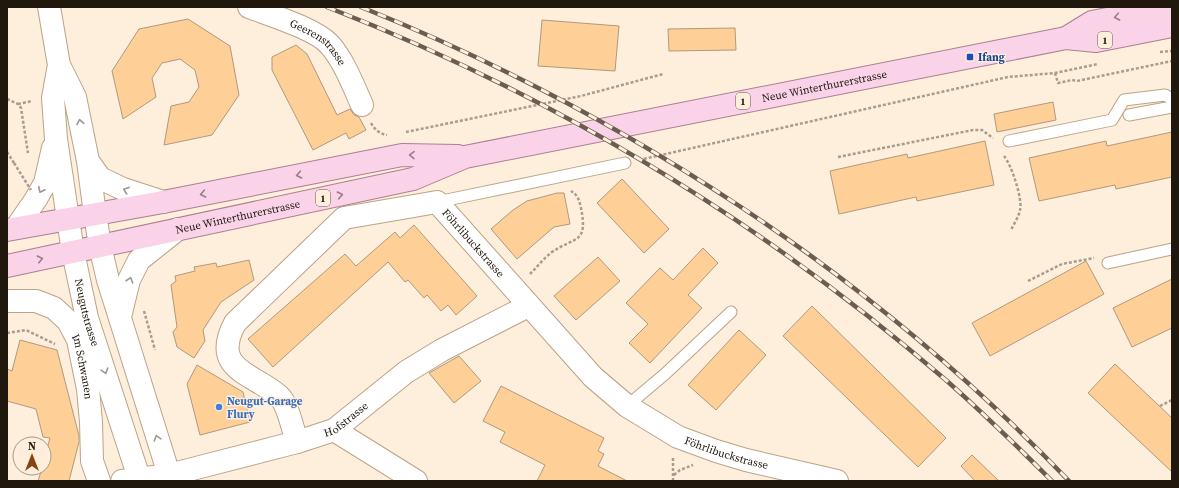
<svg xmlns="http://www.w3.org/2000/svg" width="1179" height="488" font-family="'Source Serif 4',serif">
  <rect width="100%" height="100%" fill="#feeedc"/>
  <path fill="#ffcf98" stroke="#b1997d" d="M188,19L230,46L239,95L212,135L164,145L171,106L189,102L199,87L195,70L180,59L162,63L152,78L156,97L123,119L112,71L139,29Z
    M542,20L619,26L615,71L538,66Z
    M735,28L736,50L669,51L668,29Z
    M296,45L307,54L337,115L350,109L354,115L359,117L366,130L349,139L346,133L313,150L272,70V57Z
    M1053,102L1056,120L997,132L994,114Z
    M1172,132V177L1116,189L1115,185L1039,201L1029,158L1106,141L1107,146Z
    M985,141L994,185L917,201L916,197L839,214L830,171L907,154L908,158Z
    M622,179L669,229L644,253L597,203Z
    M557,193H564L570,224L554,227L517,259L491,229L513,210L527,201Z
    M414,225L477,296L456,315L448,305L441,311L427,295L424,298L408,280L405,282L388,262L273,367L248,339L345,254L356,266L395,232L400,238Z
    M703,248L718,263L688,295L702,308L650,363L629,343L648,324L626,303L660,268L673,280Z
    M598,257L620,281L576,320L554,296Z
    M249,260L254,280L221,302L203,330L205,341L194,358L177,347L173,332L177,327L171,285L176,281L175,276L195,271L194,267L216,263L217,267Z
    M1086,261L1104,294L990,356L972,323Z
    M1172,279V328L1132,347L1113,308Z
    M812,306L946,438L918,467L783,336Z
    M739,330L766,355L716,410L688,385Z
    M20,340L57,350L79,436V442L69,481H38L42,468H44V459L50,438L43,437L36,409L7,401V369L12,371Z
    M459,356L481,381L454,403L429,373Z
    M1115,364L1172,418V472L1088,393Z
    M197,365L243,392L250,422L200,435L187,384Z
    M501,386L604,438L598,451L604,454L598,466L627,481H537L545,465L500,442L505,432L483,421Z
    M972,455L999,481H975L961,466Z"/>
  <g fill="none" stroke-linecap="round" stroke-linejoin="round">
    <g stroke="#bba387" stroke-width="13">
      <path id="service" d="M1129,115L1172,107
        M1009,141L1112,120L1124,100L1165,95L1172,99
        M437,202L625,163
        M1108,263L1172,249
        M627,406L665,374L731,312"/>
    </g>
    <g stroke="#bba387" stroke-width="24">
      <g id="minor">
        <path id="s1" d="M249,7C270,15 316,29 330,45C344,61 353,85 362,105"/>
        <path id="s2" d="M7,301H36L54,308L68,321L78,340L88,389L91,422L92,461L99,481"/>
        <path d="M334,430L416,481"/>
        <path id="s3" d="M297,442C293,430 288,404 279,396C253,373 210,370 235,323L344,218L437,202L593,377L627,406L678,437L716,451L746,460L837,481"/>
        <path id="s4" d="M122,481L169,475L297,442L334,430L406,372L442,350L528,306"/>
      </g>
    </g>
    <g stroke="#bba387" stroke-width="24">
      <path id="tertiary" d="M49,7L59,65L53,98L56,139L73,252
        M59,65L75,97L88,161L95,214
        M88,161L100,178L123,189L163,202
        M16,228L36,199L45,183L53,148"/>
    </g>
    <g stroke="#bba387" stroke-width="24">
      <g id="secondary">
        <path d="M95,214L100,246L108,280L171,481"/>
        <path id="s5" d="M73,252L87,318L140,481"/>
        <path d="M120,317L129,280L139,260L178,229"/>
      </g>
    </g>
    <g stroke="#ac7e92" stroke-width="24">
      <g id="primary">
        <path d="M1066,38L1092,22L1169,7"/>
        <path d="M7,230L163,202L402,155L458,156"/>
        <path id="s6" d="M7,266L413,179L465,157L1066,38L1096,41L1172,26"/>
      </g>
    </g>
    <path stroke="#a99c8d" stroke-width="2.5" stroke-dasharray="3 2" stroke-linecap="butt" d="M1160,52L1172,51
      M1055,73L1058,83L1072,80L1077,81L1172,61
      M7,99L18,104L21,108L28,153
      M18,104L32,101
      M371,123C375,130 380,134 387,135
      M406,132L581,96L663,74
      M7,152L14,163
      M1004,156C1011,164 1023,199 1020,210C1019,216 1014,224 1011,230
      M838,157L973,130H982L993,138
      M639,160L1008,77L1055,73L1098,64
      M530,274C537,267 544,258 552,252C576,236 588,244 581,208C579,200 578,195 571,191
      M1028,281L1062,264L1094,258
      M144,311L155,350
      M7,333L26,330L55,344
      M1160,406L1172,400
      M674,475L680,470L693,465
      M673,481V458"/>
    <use href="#service" stroke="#fff" stroke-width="11"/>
    <use href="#minor" stroke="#fff" stroke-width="22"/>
    <use href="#tertiary" stroke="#fff" stroke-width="22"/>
    <use href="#secondary" stroke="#fff" stroke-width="22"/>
    <use href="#primary" stroke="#fad3e9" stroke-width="22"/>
    <g stroke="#6a5e52" stroke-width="4.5">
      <path id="rail" d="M327,7C556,96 761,221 947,381C983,413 1018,447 1052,481
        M361,7C625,113 872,275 1069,481"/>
    </g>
    <use href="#rail" stroke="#feeedc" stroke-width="3" stroke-dasharray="9" stroke-linecap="butt"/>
    <path stroke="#a99c8d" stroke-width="2.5" stroke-dasharray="3 2" stroke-linecap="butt" d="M14,163L31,190"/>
  </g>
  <defs><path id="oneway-chevron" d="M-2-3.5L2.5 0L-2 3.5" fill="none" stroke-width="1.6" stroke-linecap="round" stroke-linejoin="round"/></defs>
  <g stroke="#987e86">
    <use href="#oneway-chevron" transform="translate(1117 17) rotate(169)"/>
    <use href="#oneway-chevron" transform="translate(412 155) rotate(-178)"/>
    <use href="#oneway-chevron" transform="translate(299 175) rotate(169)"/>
    <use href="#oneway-chevron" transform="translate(203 194) rotate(169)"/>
    <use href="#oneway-chevron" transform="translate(340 195) rotate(-12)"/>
    <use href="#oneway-chevron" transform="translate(40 259) rotate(-12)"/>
  </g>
  <g stroke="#9b9792">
    <use href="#oneway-chevron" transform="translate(80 122) rotate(-101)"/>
    <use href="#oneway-chevron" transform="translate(41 190) rotate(117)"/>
    <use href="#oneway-chevron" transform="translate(126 190) rotate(-160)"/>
    <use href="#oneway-chevron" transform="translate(130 280) rotate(-71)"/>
    <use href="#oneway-chevron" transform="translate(105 371) rotate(72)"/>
    <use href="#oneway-chevron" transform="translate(157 438) rotate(-107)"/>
  </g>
  <rect fill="#1a4fb4" stroke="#feeedc" stroke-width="1.5" x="966" y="53" width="8" height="8" rx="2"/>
  <circle fill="#3f7fe0" stroke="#feeedc" stroke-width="1.5" cx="219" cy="407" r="4"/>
  <g text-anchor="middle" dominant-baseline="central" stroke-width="3" stroke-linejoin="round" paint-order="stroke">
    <g fill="#feeedc" stroke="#63584b" stroke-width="1">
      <rect x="1098" y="32" width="14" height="16" rx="3"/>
      <rect x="736" y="93" width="14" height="16" rx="3"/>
      <rect x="316" y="190" width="14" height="16" rx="3"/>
    </g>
    <g font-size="10" font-weight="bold" fill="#20170d">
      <text x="1105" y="40">1</text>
      <text x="743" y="101">1</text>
      <text x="323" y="198">1</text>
    </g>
    <g font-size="11" fill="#20170d" stroke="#feeedc">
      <text stroke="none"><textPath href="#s1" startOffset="79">Geerenstrasse</textPath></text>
      <text stroke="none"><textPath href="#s6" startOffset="838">Neue Winterthurerstrasse</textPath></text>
      <text stroke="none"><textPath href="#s6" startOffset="236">Neue Winterthurerstrasse</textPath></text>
      <text stroke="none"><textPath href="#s3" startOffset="450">Föhrlibuckstrasse</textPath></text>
      <text stroke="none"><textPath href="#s5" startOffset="62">Neugutstrasse</textPath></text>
      <text stroke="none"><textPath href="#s2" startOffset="116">Im Schwanen</textPath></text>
      <text stroke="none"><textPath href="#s4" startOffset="234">Hofstrasse</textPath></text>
      <text stroke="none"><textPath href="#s3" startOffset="785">Föhrlibuckstrasse</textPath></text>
    </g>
    <g font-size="11" font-weight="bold" fill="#164399" stroke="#feeedc" text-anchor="start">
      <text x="978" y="57">Ifang</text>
    </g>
    <g font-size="11" font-weight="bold" fill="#366cbe" stroke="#feeedc" text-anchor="start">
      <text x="227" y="401">Neugut-Garage<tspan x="227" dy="13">Flury</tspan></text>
    </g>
  </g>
  <rect width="1179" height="488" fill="none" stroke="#20170d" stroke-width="16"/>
  <g transform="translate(32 456)"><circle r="19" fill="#feeedc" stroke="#a59889"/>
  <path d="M0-3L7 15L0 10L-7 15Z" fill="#864412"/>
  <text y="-6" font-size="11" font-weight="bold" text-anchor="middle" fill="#20170d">N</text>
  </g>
</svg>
